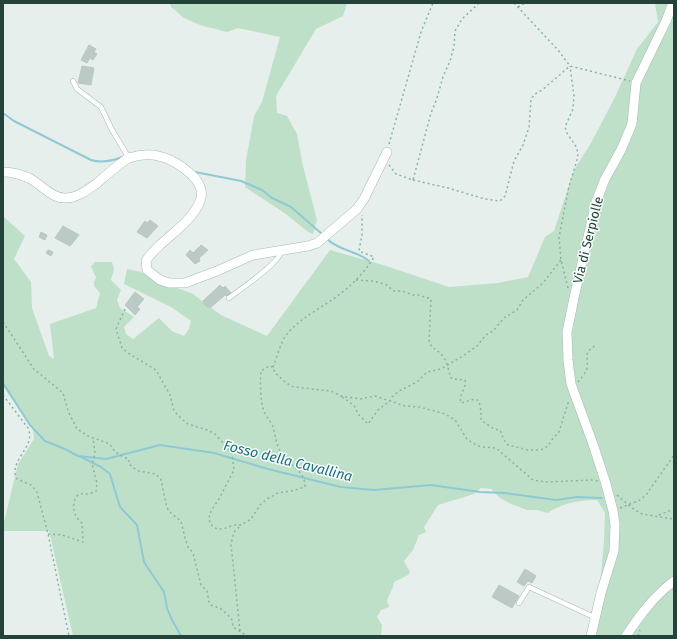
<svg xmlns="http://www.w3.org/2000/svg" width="677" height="639" font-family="'Fira Sans',sans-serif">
  <rect width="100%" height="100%" fill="#e6efeb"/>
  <path fill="#bfe0c8" d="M170,3H347L343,16L316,29L276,96L277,113L287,116L297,134L303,166L317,220L313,234L308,232L286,214L245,187L246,160L254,116L262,102L280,37L238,28L227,32L200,25L184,18L171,7Z
    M655,3H674V636H591L600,584L604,542L605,513L597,500C581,500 561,503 548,513L537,510H527L509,503L500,498L491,489L481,488L474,494L438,505L424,527L426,532L419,535L413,550L404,561L410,572L408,575L394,582L393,587L387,600L389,607L381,610L377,617L382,625L381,636H73L49,531H3V526L18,464L34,439L33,430L3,386V216L25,236L14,259L31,282L32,308L49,356L54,359L50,324L96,308L100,293L94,286V282L96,277L93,271L91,266L95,262H112L114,269L111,280L121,290L117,300L120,308L134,317L124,327L126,334L133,339L159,318L172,331L184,336L189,329L191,321L171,307L124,284L127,269L141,272L164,283L193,294L221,315L267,336L330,250L383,265L449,287L498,283L528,277L545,237L554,231L574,170L591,143L614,99L637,49L658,22Z"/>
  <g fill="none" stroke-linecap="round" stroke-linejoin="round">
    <path stroke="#8ec9d4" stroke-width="2" d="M3,113L14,121L91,160C101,163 112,161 122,157
      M195,172L241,181L262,190L272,198L291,207L322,234
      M327,239C339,251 358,251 369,261
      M3,383L30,425L45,441L65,449L78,456L106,459L160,445L214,453L268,469L341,487L374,490L431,485L480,492L505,493L556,500L577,497L602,498
      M81,457L101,467L110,474L120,507L137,525L144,562L164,592L167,608L171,618L181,636"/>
  </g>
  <path fill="#bbcac4" stroke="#b8c9c2" d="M89,45L96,49L94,52L97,54L93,60L90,58L87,63L81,60Z
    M82,66L94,68L91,85L78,83Z
    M150,220L158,226L147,238L137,232L145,221L147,223Z
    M63,226L79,235L70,246L55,238Z
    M41,232L47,235L45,240L39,237Z
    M201,245L208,250L199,258L200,261L195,264L186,255L190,250L193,253Z
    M48,250L53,252L51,256L46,253Z
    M220,285L223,288L225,286L231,293L227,296L225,295L210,308L209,306L207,307L203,303L205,302L203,301Z
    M135,292L144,299L137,307L140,309L135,315L125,305Z
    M525,569L536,576L532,583L528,581L524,586L517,582Z
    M499,585L519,596L512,608L492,597Z"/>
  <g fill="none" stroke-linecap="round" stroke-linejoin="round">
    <g stroke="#a8b8b2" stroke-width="5.5">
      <path id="service" d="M73,81L77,89L101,107L112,130L129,158
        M229,298C239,290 283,261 281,250
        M519,603L529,587L596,618"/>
    </g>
    <g stroke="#a8b8b2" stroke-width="10">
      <path id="minor" d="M3,172C11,172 22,175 29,178C41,184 52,199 66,198C77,198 87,190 96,184C103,178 122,161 129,158C154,149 175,159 193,176C199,182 204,192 200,201C193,219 174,232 160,245C155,250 149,255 146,261C146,264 147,267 147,270L160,280L169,283H185L217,271L253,255L308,246L317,243L357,209L364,199L387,152
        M591,636L601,593L614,551L615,525L613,511L606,484L593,444L571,384L568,360L567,332L574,298L596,202L605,179L621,150L632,124L636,83L666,21L673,3
        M626,636C640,615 654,596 674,581"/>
    </g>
    <path stroke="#86b3a5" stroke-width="1.5" stroke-dasharray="2 3" stroke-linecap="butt" d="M514,3L558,50L570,66L630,81
      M518,7L525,3
      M389,144L421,32L433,3
      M389,165L396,174L413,180L431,113L437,98L443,77L450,61L454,47L455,31L462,19L479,3
      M413,180L448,188L485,199L500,201L505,196L514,161L523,145L529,127L531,99L535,94L542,90L570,66
      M356,280L373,281L385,284L394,291H402L413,295H419L431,299L429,342C433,350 435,348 440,353C446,358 449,369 450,377L453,379L465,380C467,388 458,395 461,403L475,399L479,401L481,411V420L494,429L500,430L504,440L508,445L528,450H541L548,446L551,441L559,432L569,400
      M568,288L561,260L559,237L569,186L578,157L577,148L567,133L565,127L573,109L574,96L570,66
      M125,309L116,329L122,348L128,353L156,370L170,395L174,411L182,419L188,424L207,430L215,434L232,453L234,470L219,499L211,511L209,518L210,524L217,529H223L234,525H241L251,519L260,505L267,499L278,493L291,491L305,487C305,470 291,467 283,456C276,445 276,438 273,427C271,421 266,417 264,411C260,402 260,381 261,371L269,366L273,367L275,373C281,377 285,384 294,387L331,391L341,396L360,399L375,396L405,406L420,407L445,414L455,420L467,439L476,445L482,447L496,448L533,480L547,482L593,480L598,481
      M3,322L34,369L63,393L68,411L77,429L88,436L110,444C114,452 120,456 129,459V463L132,467L139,471L156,474L161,480L167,508L171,513L181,521L185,538L188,547L193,553L201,585L207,591L209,602L211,605L221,609L227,614L232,620L233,627L247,636
      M273,367C277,357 280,344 286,335C301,317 322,308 340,294C354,283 365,272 374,257L359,251L362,235V215
      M578,382C581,378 586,373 587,368C589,356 582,354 596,345
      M3,395L28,428C37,447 7,461 17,479L31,485L37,492L48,534L69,636
      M342,397L354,405L358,414L368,424L378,410L390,401L392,397L399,391L417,382L427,372L441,369L466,354L477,346L486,335L493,331L504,318L517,310L523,300L543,283L561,260
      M617,495L632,508L642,514L673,519L674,521
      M620,508L640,500L646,495L674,455
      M659,515L674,509
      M48,534L62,535L83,542L82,523C74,518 70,502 78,495C81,493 84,494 87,494C90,494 94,492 96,491L97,483L92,464L95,453L93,438
      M240,631L231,544L234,532L241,525
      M638,636L640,630
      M673,636L674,634"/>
    <use href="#service" stroke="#fff" stroke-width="4.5"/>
    <use href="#minor" stroke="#fff" stroke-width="9"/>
  </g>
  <g text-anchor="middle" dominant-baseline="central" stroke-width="3" stroke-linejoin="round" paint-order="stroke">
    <g font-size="13" fill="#24423a" stroke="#f7fbf9">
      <text transform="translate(588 240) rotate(-76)">Via di Serpiolle</text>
    </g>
    <g font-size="14" font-style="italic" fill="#1c6f80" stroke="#f7fbf9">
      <text transform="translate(288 461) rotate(14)">Fosso della Cavallina</text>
    </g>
  </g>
  <rect width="677" height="639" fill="none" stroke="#24423a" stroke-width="8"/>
</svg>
